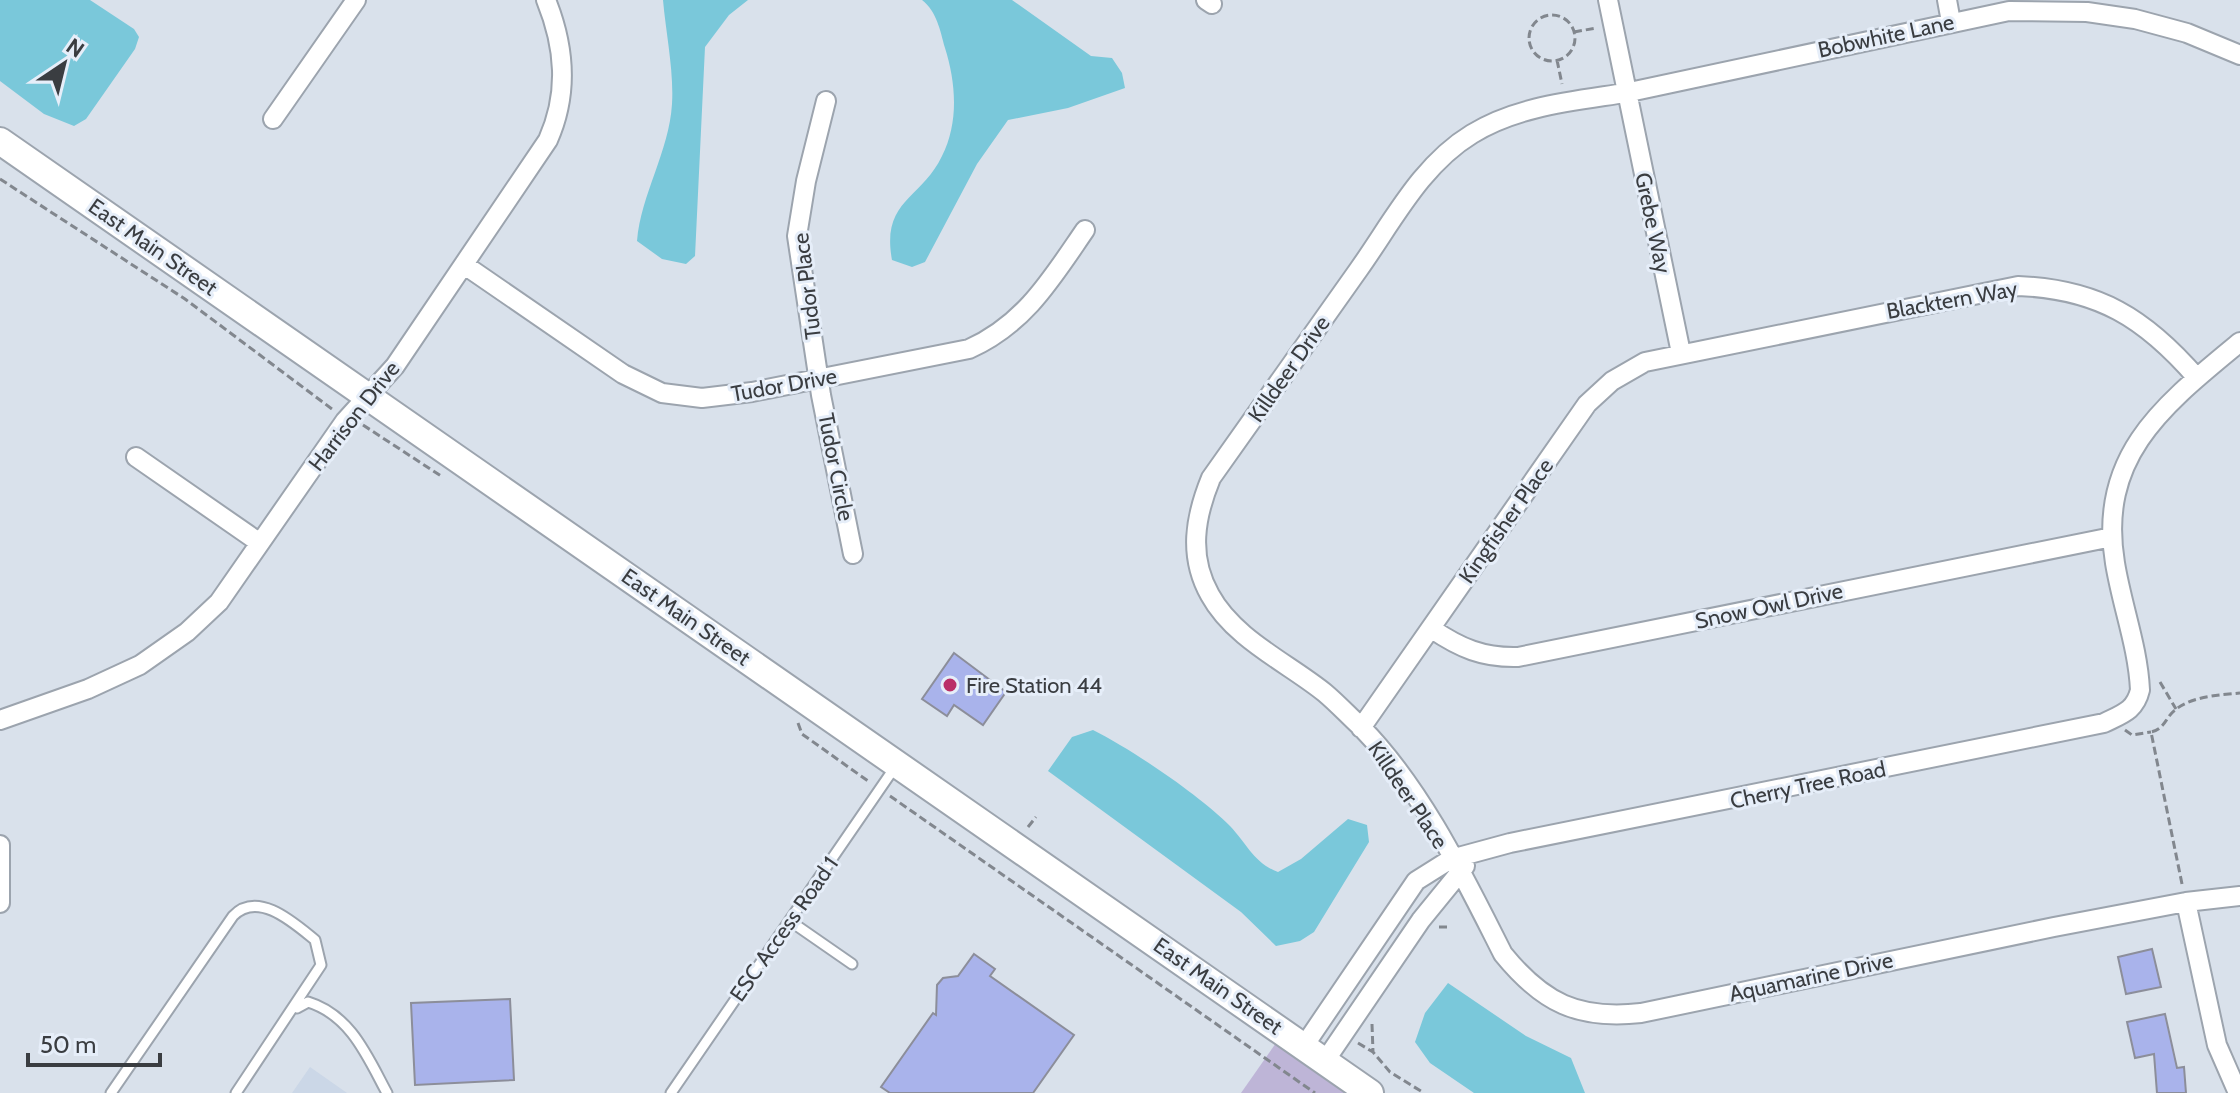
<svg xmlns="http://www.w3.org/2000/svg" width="2240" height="1093" font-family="Cabin,sans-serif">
  <rect width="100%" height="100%" fill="#d9e1eb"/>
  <path fill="#cbd7e7" d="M310,1067L347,1093H348H292Z"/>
  <path fill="#beb5d7" d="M1276,1043L1349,1093H1241Z"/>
  <path fill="#7ac8da" d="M0,0H90L134,29L139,37L135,49L86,119L74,126L44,114L0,81Z
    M663,0H748L729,15L705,47L695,256L686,264L662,259L637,241C641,194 669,152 672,104C674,71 666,34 663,0Z
    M922,0H1012L1091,56L1112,58L1122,73L1125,88L1068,108L1008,120L977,164L925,262L912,267L892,260C881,200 921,200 942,156C959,122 956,83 945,48C940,30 937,12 922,0Z
    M1093,730C1133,750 1199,795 1230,826C1247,844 1254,863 1278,872L1301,859L1348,819L1367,825L1369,842L1314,932L1300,941L1276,946L1241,912L1048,771L1072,737Z
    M1448,983L1526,1036L1571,1058L1585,1093H1474L1430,1063L1415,1042L1425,1013Z"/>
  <path fill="#a9b3eb" stroke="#8c8e9a" stroke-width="2" d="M954,653L1006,692L983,725L954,705L947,716L922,699Z
    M2152,949L2161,987L2126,994L2118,957Z
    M974,954L995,969L990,976L1074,1035L1033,1093H890L881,1087L933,1013L936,1015L937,985L943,978L958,976Z
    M510,999L514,1080L415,1085L411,1003Z
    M2165,1014L2177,1068L2184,1067L2186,1093H2157L2154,1054L2135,1058L2127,1022Z"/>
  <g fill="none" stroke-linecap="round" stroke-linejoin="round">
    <g stroke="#9ca4ae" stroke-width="13">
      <path id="service" d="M790,921L852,964
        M297,1008L308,1002C351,1015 368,1058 387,1093
        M111,1093L233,916C258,890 294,923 315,940L321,965L236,1093
        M671,1093L895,767"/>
    </g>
    <g stroke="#9ca4ae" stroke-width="22">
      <path id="minor" d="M1206,0L1212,4
        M1608,0L1681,353
        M1947,0L1951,22
        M2240,55L2187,33L2135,19L2087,12L2009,11L1625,93C1574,101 1517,106 1472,134C1421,165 1393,221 1359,269C1310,338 1261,408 1211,478C1195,517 1188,556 1210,595C1234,639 1288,663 1325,693C1338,704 1349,716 1361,727C1422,789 1464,877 1503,954C1543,1003 1578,1020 1641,1013L2054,927L2186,902L2240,896
        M826,101L806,181L797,236L821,395L853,554
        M273,119L356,0
        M466,266L623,374L662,393L702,398L752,392L969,349C1025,324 1052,278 1085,230
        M136,457L260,543
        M1432,629C1460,648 1483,658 1518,657L2112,537
        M0,720L88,689L140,665L187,632L219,602L345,421L395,366L548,140C569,93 565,47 546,0
        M1361,728L1587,404L1612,381L1645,362L2018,286C2098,289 2145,318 2197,378
        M0,845V903
        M2186,902L2217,1045L2238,1093
        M1304,1046L1416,881L1451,859L1510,843L2104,723C2122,714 2135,711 2140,690C2138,647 2122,606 2115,563C2097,455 2165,404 2240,342
        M1325,1061L1421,920L1465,866"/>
    </g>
    <g stroke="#9ca4ae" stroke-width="30">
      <path id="secondary" d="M0,141L1370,1093"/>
    </g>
    <path stroke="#82878e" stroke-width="3" stroke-dasharray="8 4" stroke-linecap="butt" d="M1529 38a23 23 0 1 1 46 0a23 23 0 1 1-46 0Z
      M1574,32L1596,28
      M1557,60L1562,84
      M0,179L185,299L332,409
      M363,425L441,476
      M2160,682L2176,709
      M798,723L802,734L868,781
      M2125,730L2132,735L2151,732
      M890,796L1315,1093
      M1028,827L1036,817
      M2182,884L2151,732C2165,729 2165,718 2175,710C2192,696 2220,695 2240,693
      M1439,927H1448
      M1372,1024L1373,1052
      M1358,1043L1373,1052L1390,1072L1424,1093"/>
    <use href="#service" stroke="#fff" stroke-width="9"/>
    <use href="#minor" stroke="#fff" stroke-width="18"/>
    <use href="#secondary" stroke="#fff" stroke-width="26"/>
  </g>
  <circle fill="#ba2f68" stroke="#e6eef9" stroke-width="3" cx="950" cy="685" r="8"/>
  <g text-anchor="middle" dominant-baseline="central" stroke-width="6" stroke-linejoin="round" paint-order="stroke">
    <g font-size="22" fill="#3a3d41" stroke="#e6eef9">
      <text transform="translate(1886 36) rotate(-12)">Bobwhite Lane</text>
      <text transform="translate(1653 223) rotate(78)">Grebe Way</text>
      <text transform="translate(153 247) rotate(35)">East Main Street</text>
      <text transform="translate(807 286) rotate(-97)">Tudor Place</text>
      <text transform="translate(1952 300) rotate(-10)">Blacktern Way</text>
      <text transform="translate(1289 369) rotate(-55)">Killdeer Drive</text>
      <text transform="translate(784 385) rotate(-10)">Tudor Drive</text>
      <text transform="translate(354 416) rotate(-52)">Harrison Drive</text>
      <text transform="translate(836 467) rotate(79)">Tudor Circle</text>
      <text transform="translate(1506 521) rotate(-55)">Kingfisher Place</text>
      <text transform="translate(1769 606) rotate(-12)">Snow Owl Drive</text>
      <text transform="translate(686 617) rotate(35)">East Main Street</text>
      <text transform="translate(1808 785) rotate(-12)">Cherry Tree Road</text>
      <text transform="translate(1408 795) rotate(56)">Killdeer Place</text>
      <text transform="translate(784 929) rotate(-55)">ESC Access Road 1</text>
      <text transform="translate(1811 977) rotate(-12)">Aquamarine Drive</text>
      <text transform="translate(1218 986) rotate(35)">East Main Street</text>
    </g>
    <g font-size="22" fill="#3a3d41" stroke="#e6eef9" text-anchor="start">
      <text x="966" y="685">Fire Station 44</text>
    </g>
  </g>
  <g transform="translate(64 64) rotate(35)" stroke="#e6eef9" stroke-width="6" paint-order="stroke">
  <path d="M0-6L14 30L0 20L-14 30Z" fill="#3a3d41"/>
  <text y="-12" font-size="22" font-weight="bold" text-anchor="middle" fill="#3a3d41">N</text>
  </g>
  <path d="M28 1053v12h132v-12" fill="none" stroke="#3a3d41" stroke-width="4"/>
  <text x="40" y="1053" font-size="24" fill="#3a3d41" stroke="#e6eef9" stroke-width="6" paint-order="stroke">50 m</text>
</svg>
